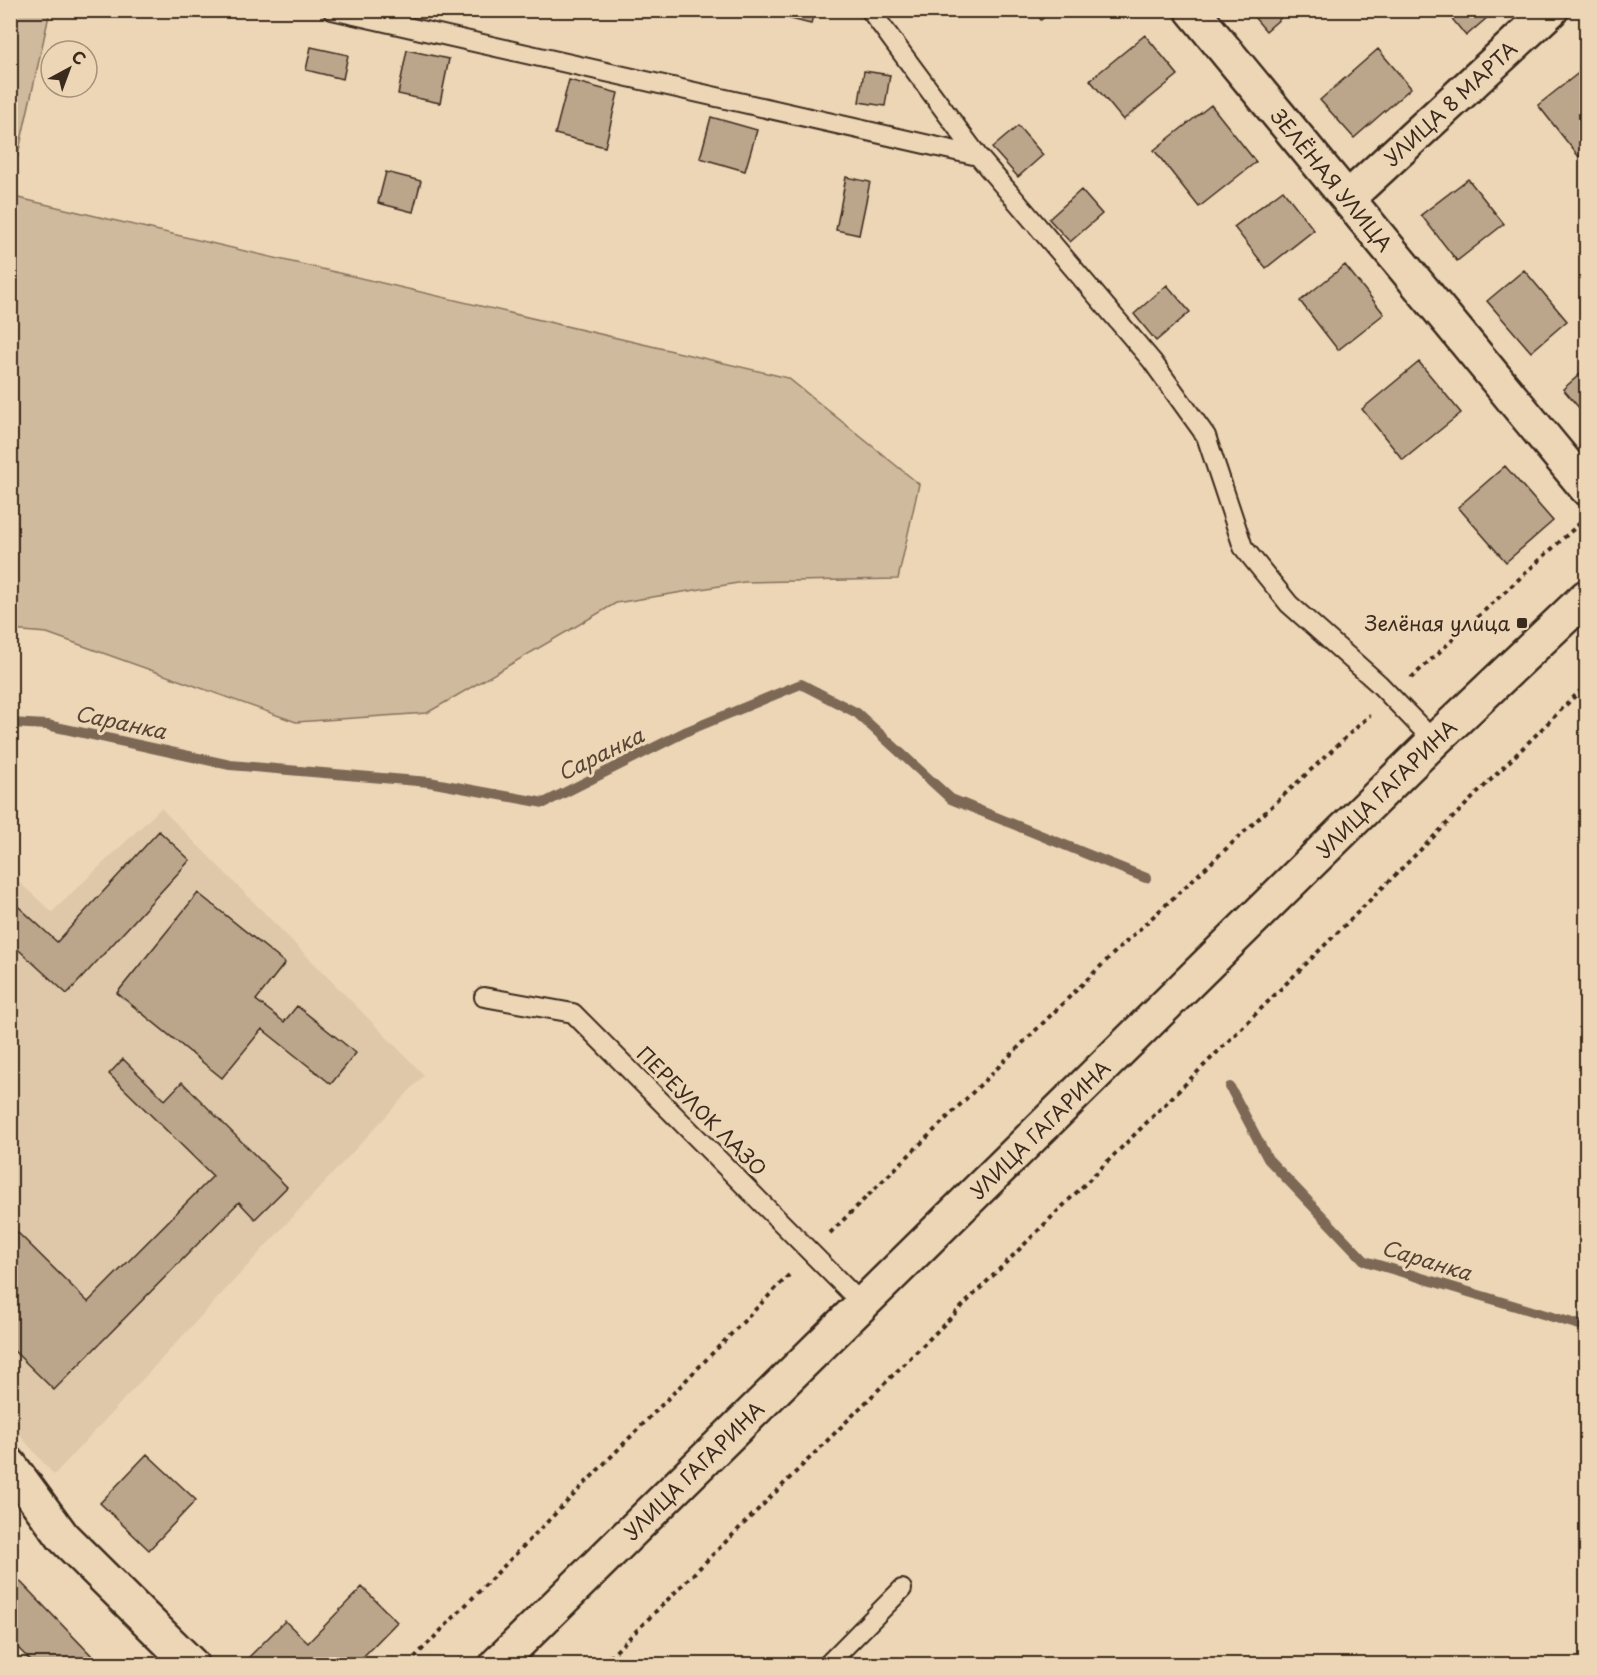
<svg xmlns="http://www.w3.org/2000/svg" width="1597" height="1675" font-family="'Playpen Sans',sans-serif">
  <rect width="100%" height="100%" fill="#edd6b6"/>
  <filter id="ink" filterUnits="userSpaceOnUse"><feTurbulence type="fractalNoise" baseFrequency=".0167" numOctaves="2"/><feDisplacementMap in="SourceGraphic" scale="12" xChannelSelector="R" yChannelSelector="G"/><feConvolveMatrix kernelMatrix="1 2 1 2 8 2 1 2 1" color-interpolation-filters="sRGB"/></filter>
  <g filter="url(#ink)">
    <path fill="#dec8a9" d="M161,808L424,1075L54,1475L11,1425L10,874L52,912Z"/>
    <path fill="#d0ba9d" stroke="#86725e" stroke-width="1.5" d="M11,10L50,11L11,186L10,11Z
      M10,196L788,378L919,484L898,579L744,582L616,603L427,713L296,722L47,633L11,630Z"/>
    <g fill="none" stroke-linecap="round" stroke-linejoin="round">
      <path stroke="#7c6855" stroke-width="10" d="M10,723L47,725L230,765L429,782L544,803L687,731L801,684L857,713L951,799L1146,878
        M1230,1087L1268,1159L1365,1261L1586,1327"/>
    </g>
    <path fill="#bba68c" stroke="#3b2a1e" stroke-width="1.5" d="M772,10H814L811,24L771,14Z
      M1034,10H1053L1041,20Z
      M1248,10H1290L1266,31Z
      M1445,10H1496L1466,36Z
      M1145,35L1178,75L1123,120L1090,80Z
      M311,47L348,55L343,79L306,70Z
      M1378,49L1411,88L1354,138L1320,100Z
      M407,50L449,59L440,103L398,94Z
      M1586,67V151L1579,157L1538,105Z
      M864,71L890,75L885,106L859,102Z
      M569,80L618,93L605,147L555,134Z
      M1211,105L1256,162L1199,207L1154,150Z
      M711,117L757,130L745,171L700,158Z
      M1018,126L1043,155L1018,177L992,148Z
      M386,172L421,181L413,212L378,203Z
      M846,177L870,182L859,235L836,230Z
      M1468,179L1504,224L1457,261L1421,215Z
      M1081,190L1102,214L1070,242L1049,219Z
      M1283,190L1314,230L1266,268L1234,227Z
      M1345,265L1384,314L1338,350L1300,301Z
      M1524,270L1567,321L1531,352L1487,301Z
      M1167,285L1190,312L1156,341L1134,314Z
      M1419,362L1461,413L1403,460L1362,409Z
      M1586,369V416L1563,389Z
      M1505,466L1553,521L1506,562L1458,507Z
      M159,831L190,860L67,994L10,942V899L57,942Z
      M198,893L285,963L256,1000L284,1022L297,1006L356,1053L331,1084L262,1029L222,1078L117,993Z
      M123,1059L165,1100L182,1082L287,1187L255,1219L239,1202L54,1390L10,1347V1225L88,1302L213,1176L109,1074Z
      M147,1454L196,1500L149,1550L100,1503Z
      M10,1571L94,1658L87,1664H34L10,1640Z
      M362,1587L397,1622L356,1664H242L285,1621L308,1643Z"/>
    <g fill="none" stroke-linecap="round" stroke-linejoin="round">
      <g stroke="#3b2a1e" stroke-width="22">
        <path id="lane" d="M332,10L978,156
          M870,10L978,156L1152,361L1206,436L1243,547L1289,604L1379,684L1434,741
          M484,997L573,1013L862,1304
          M828,1664L902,1589"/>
      </g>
      <g stroke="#3b2a1e" stroke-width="38">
        <g id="street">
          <path id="s1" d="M1192,10L1586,488"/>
          <path id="s2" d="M1349,197L1551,10"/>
          <path d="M10,1465L63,1537L191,1664"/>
        </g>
      </g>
      <g stroke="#3b2a1e" stroke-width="38">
        <g id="secondary">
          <path id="s3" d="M497,1664L1434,741L1586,597"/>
        </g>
      </g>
      <path stroke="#3b2a1e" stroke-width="4" stroke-dasharray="4.5 4.5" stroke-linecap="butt" d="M1411,678L1580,523
        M830,1233L1114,953L1370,715
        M408,1664L791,1273
        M603,1664L1586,685"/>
      <use href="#lane" stroke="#edd6b6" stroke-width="18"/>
      <use href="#street" stroke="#edd6b6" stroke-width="33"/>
      <use href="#secondary" stroke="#edd6b6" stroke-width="33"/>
    </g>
  </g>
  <rect fill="#3b2a1e" stroke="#edd6b6" stroke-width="2" x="1516" y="617" width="12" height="12" rx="3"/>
  <g text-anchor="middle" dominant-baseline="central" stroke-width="6" stroke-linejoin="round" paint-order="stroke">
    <g font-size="20" fill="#3b2a1e" stroke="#edd6b6">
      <text stroke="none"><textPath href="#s2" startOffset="138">УЛИЦА 8 МАРТА</textPath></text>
      <text stroke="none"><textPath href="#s1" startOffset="220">ЗЕЛЁНАЯ УЛИЦА</textPath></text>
      <text stroke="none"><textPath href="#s3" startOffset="1248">УЛИЦА ГАГАРИНА</textPath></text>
      <text transform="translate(702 1111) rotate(45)">ПЕРЕУЛОК ЛАЗО</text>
      <text stroke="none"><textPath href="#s3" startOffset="762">УЛИЦА ГАГАРИНА</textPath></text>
      <text stroke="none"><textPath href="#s3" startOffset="276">УЛИЦА ГАГАРИНА</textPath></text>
    </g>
    <g font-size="20" fill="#3b2a1e" stroke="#edd6b6" text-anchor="end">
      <text x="1510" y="623">Зелёная улица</text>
    </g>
    <g font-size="21" font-style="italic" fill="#564435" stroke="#edd6b6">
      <text transform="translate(121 721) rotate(12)">Саранка</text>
      <text transform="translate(600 753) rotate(-26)">Саранка</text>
      <text transform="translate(1427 1259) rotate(17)">Саранка</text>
    </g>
  </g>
  <rect width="1597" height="1675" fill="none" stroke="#edd6b6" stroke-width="36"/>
  <rect x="18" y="18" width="1561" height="1639" fill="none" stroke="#3b2a1e" stroke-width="2" filter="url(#ink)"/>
  <g transform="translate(69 69) rotate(41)"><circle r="28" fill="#edd6b6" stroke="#a69179" stroke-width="1.5"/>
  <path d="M0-4.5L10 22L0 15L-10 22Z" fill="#3b2a1e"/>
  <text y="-9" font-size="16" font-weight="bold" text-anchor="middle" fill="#3b2a1e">С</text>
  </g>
</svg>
